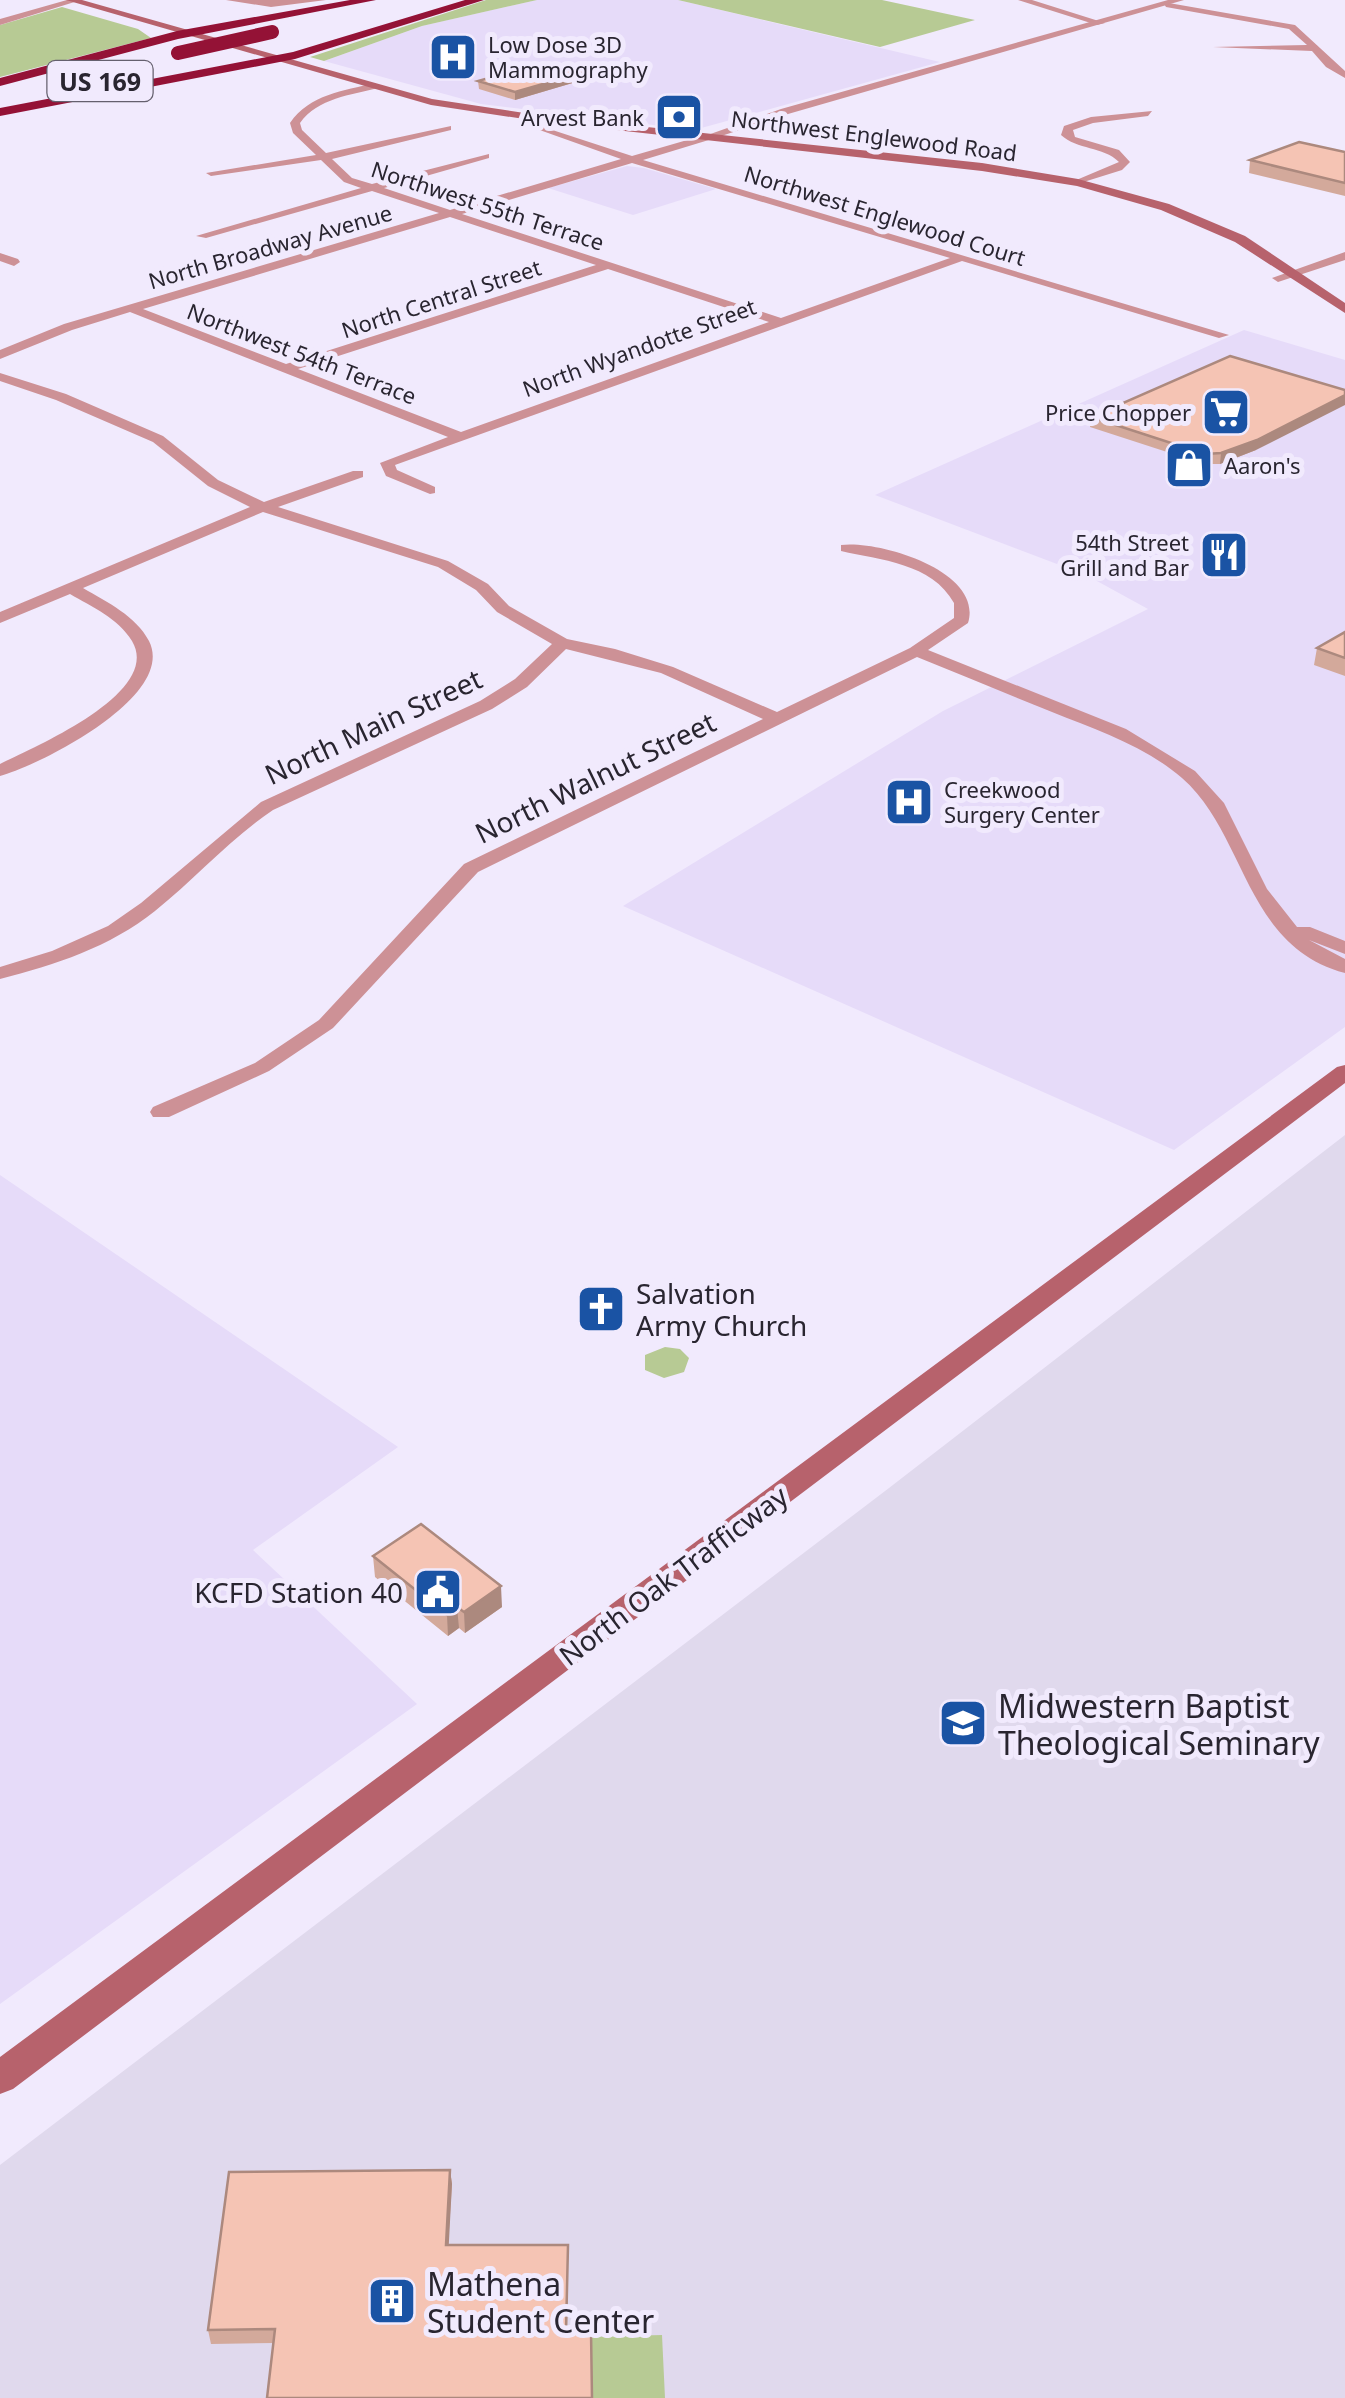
<svg xmlns="http://www.w3.org/2000/svg" width="1345" height="2398" font-family="'Noto Sans',sans-serif">
  <rect width="100%" height="100%" fill="#f1eafd"/>
  <path fill="#e6dbf9" d="M537,0H678L940,62L694,130L481,104L324,61L422,26Z
    M627,166L644,168L716,189L633,215L548,188Z
    M1244,330L1345,360V1027L1174,1150L623,906L943,711L1148,609L1086,575L875,495Z
    M0,1175L398,1447L253,1550L417,1704L0,2004Z"/>
  <path fill="#e0d9ed" d="M1345,1135V2398H0V2165L889,1488Z"/>
  <path fill="#b7ca94" d="M486,0H537L422,26L324,61L310,57Z
    M678,0H882L975,20L880,47Z
    M62,7L138,29L151,38L0,77V25Z
    M665,1347L680,1349L689,1358L684,1372L664,1378L645,1370V1355Z
    M662,2335L665,2398H592L591,2337Z"/>
  <g fill="none" stroke-linecap="round" stroke-linejoin="round">
    <path fill="#cd9196" fill-rule="evenodd" d="M67,0H81L0,25V19Z
      M226,0H326L271,7Z
      M1018,0H1032L1105,23L1097,25Z
      M1163,2L1295,25L1345,71V78L1326,67L1312,51L1213,47L1307,45L1289,29L1166,7Z
      M375,83L378,88C351,95 318,98 300,123L302,130L326,153L451,126V130L332,159L352,178L372,184L489,154V158L384,188L450,210L621,159L534,128V124L632,156L708,134L712,139L643,160L1229,335L1219,338L962,261L395,465L397,470L435,487V493L430,494L386,476L380,463L448,437L130,312L72,330L0,359V350L64,324L439,213L372,191L206,238L196,236L361,188L344,182L321,160L211,176L206,173L316,155L293,133L290,123C310,94 343,91 375,83ZM632,163L950,258L781,318L462,214ZM450,217L596,265L286,364L143,309ZM608,269L769,322L461,432L298,369Z
      M1152,111L1148,116L1093,123L1073,130L1075,137L1119,150L1130,162L1122,170L1074,185V181L1119,162C1103,146 1077,150 1061,135L1064,126L1091,117Z
      M1345,252V260L1278,282L1272,278Z
      M0,253L18,259L20,262L14,266L0,261Z
      M0,373L66,394L163,436L218,480L264,502L353,471H363V477L278,507L448,561L488,584L509,606L567,639L615,649L673,667L777,712L910,648L954,618V603C932,563 880,560 841,551V545C879,540 984,571 968,623L928,650L1126,729L1195,771L1224,803L1267,889L1297,927H1310L1345,941V954L1309,940L1345,959V973C1244,946 1247,835 1182,778C1145,746 1097,730 1052,712C1007,694 962,675 917,657L478,872L333,1028L269,1071L169,1117H153L150,1112L153,1107L255,1063L319,1020L464,864L763,719L661,673L566,649L527,687L492,709L273,810C230,839 196,878 155,911C110,947 55,965 0,979V967L52,951L108,926L141,903L261,802L480,701L515,679L552,644L497,612L476,590L438,567L263,512L83,588C107,602 136,616 149,641C177,696 40,765 0,776V764C34,747 163,693 132,641C118,618 92,607 70,594L0,623V612L250,507L208,486L153,442L56,400L0,381Z"/>
    <path fill="#cd9196" fill-rule="evenodd" d="M1168,0H1184L788,114L712,139L702,137L781,109Z"/>
    <path fill="#b7626c" fill-rule="evenodd" d="M66,0H82L432,99L544,116L982,163L1078,179L1169,204L1245,236L1345,303V313L1235,242L1161,210L1077,186L982,171L544,122L431,105Z
      M1345,1065V1083L13,2089L0,2094V2057L1337,1067Z"/>
    <path fill="#941236" fill-rule="evenodd" d="M350,0H376L178,39L0,86V78L177,31Z
      M465,0H484L295,59L0,116V108L293,52Z"/>
    <path stroke="#941236" stroke-width="14" d="M178,53L272,32"/>
  </g>
  <path fill="#d3a99b" d="M586,79L515,100L479,89L478,81Z
    M1345,152V196L1249,173L1250,160Z
    M1091,417L1256,450L1220,464H1204L1090,427Z
    M1345,632V676L1314,665L1317,648Z
    M373,1556L502,1607L465,1633L459,1628L448,1636L375,1577Z
    M450,2170L452,2184L448,2245L568,2258L567,2332L274,2343L211,2344L208,2330Z"/>
  <path fill="#ac897e" d="M585,72L586,79L515,100V92Z
    M1345,395V405L1256,450L1220,464L1221,453Z
    M501,1586L502,1607L465,1633L464,1612Z
    M457,1607L459,1628L448,1636L447,1615Z
    M450,2170L452,2184L448,2259L446,2245Z"/>
  <path fill="#f5c4b4" stroke="#ac897e" stroke-width="2.5" d="M531,66H585V72L515,92L478,81Z
    M1299,142L1345,152V183L1250,160Z
    M1230,356L1345,390V395L1257,440L1221,453L1205,454L1091,417Z
    M1345,632V658L1317,648Z
    M421,1524L501,1586L464,1612L457,1607L447,1615L373,1556Z
    M450,2170L446,2245H568L566,2332L591,2331L592,2398H267L275,2329L208,2330L229,2172Z"/>
  <defs>
    <g id="hospital-square" transform="scale(2.5)"><rect x="-9" y="-9" width="18" height="18" rx="4" fill="#1a53a4" stroke="#f1eafd"/><path d="M-5-5h3v3.5h4V-5h3V5h-3V1.5h-4V5h-3Z" fill="#fff"/></g>
    <g id="bank-square" transform="scale(2.5)"><rect x="-9" y="-9" width="18" height="18" rx="4" fill="#1a53a4" stroke="#f1eafd"/><path d="M-6-4H6V4H-6ZM0-2.3a2.3 2.3 0 1 0 0 4.6a2.3 2.3 0 1 0 0-4.6Z" fill="#fff"/></g>
    <g id="supermarket-square" transform="scale(2.5)"><rect x="-9" y="-9" width="18" height="18" rx="4" fill="#1a53a4" stroke="#f1eafd"/><path d="M-6-5.5h2.5l.6 2H6L4.5 2H-2.5L-4.4-4H-6ZM-1.5 3.2a1.3 1.3 0 1 0 .1 0ZM3 3.2a1.3 1.3 0 1 0 .1 0Z" fill="#fff"/></g>
    <g id="shop-square" transform="scale(2.5)"><rect x="-9" y="-9" width="18" height="18" rx="4" fill="#1a53a4" stroke="#f1eafd"/><path d="M-5-2.5h2.3a2.7 3.5 0 0 1 5.4 0H5L5.5 6h-11ZM-1.5-2.5h3a1.5 2.3 0 0 0-3 0Z" fill="#fff"/></g>
    <g id="restaurant-square" transform="scale(2.5)"><rect x="-9" y="-9" width="18" height="18" rx="4" fill="#1a53a4" stroke="#f1eafd"/><path d="M-5-6h1v4h1v-4h1v4h1v-4h1v5L-1.5 .5V6h-2V.5L-5-1ZM5-6V6H3V1.5H1.5Q1.5-4 5-6Z" fill="#fff"/></g>
    <g id="church-square" transform="scale(2.5)"><rect x="-9" y="-9" width="18" height="18" rx="4" fill="#1a53a4" stroke="#f1eafd"/><path d="M-1.2-6h2.4v3.5h3.3v2.4h-3.3V6h-2.4V-.1h-3.3v-2.4h3.3Z" fill="#fff"/></g>
    <g id="civic-square" transform="scale(2.5)"><rect x="-9" y="-9" width="18" height="18" rx="4" fill="#1a53a4" stroke="#f1eafd"/><path d="M-.6-6.5H3V-4.5H.6V-3L4-1V1h2V6H-6V1h2V-1L-.6-3ZM-1.2 2.5V6h2.4V2.5Z" fill="#fff"/></g>
    <g id="university-square" transform="scale(2.5)"><rect x="-9" y="-9" width="18" height="18" rx="4" fill="#1a53a4" stroke="#f1eafd"/><path d="M0-5L7-2L0 1L-7-2ZM-4 1L0 2.5L4 1V4Q0 6-4 4Z" fill="#fff"/></g>
    <g id="building-square" transform="scale(2.5)"><rect x="-9" y="-9" width="18" height="18" rx="4" fill="#1a53a4" stroke="#f1eafd"/><path d="M-4-6H4V6H1V3H-1V6H-4ZM-2.5-4.3h1.7v1.8h-1.7ZM.8-4.3h1.7v1.8H.8ZM-2.5-1h1.7V.8h-1.7ZM.8-1h1.7V.8H.8Z" fill="#fff"/></g>
  </defs>
  <g fill-rule="evenodd">
    <use href="#hospital-square" x="453" y="57"/>
    <use href="#bank-square" x="679" y="117"/>
    <use href="#supermarket-square" x="1226" y="412"/>
    <use href="#shop-square" x="1189" y="465"/>
    <use href="#restaurant-square" x="1224" y="555"/>
    <use href="#hospital-square" x="909" y="802"/>
    <use href="#church-square" x="601" y="1309"/>
    <use href="#civic-square" x="438" y="1592"/>
    <use href="#university-square" x="963" y="1723"/>
    <use href="#building-square" x="392" y="2301"/>
  </g>
  <g text-anchor="middle" dominant-baseline="central" stroke-width="10" stroke-linejoin="round" paint-order="stroke">
    <g font-size="22" fill="#292530" stroke="#f1eafd" text-anchor="start">
      <text x="488" y="44">Low Dose 3D<tspan x="488" dy="25">Mammography</tspan></text>
      <text x="644" y="117" text-anchor="end">Arvest Bank</text>
      <text x="1191" y="412" text-anchor="end">Price Chopper</text>
      <text x="1224" y="465">Aaron's</text>
      <text x="1189" y="542" text-anchor="end">54th Street<tspan x="1189" dy="25">Grill and Bar</tspan></text>
      <text x="944" y="789">Creekwood<tspan x="944" dy="25">Surgery Center</tspan></text>
    </g>
    <g font-size="22" fill="#292530" stroke="#f1eafd">
      <text transform="translate(874 135) rotate(7)">Northwest Englewood Road</text>
      <text transform="translate(488 205) rotate(18)">Northwest 55th Terrace</text>
      <text transform="translate(885 215) rotate(17)">Northwest Englewood Court</text>
      <text transform="translate(270 246) rotate(-16)">North Broadway Avenue</text>
      <text transform="translate(441 298) rotate(-18)">North Central Street</text>
      <text transform="translate(639 347) rotate(-20)">North Wyandotte Street</text>
      <text transform="translate(302 353) rotate(21)">Northwest 54th Terrace</text>
    </g>
    <rect fill="#f1eafd" stroke="#65606e" stroke-width="2.5" x="47.5" y="61" width="105" height="40" rx="8"/>
    <g font-size="25" font-weight="bold" fill="#292530">
      <text x="100" y="81">US 169</text>
    </g>
    <g font-size="28" fill="#292530" stroke="#f1eafd">
      <text transform="translate(373 726) rotate(-25)">North Main Street</text>
      <text transform="translate(595 777) rotate(-26)">North Walnut Street</text>
      <text transform="translate(673 1575) rotate(-37)">North Oak Trafficway</text>
    </g>
    <g font-size="28" fill="#292530" stroke="#f1eafd" text-anchor="start">
      <text x="636" y="1293">Salvation<tspan x="636" dy="32">Army Church</tspan></text>
      <text x="403" y="1592" text-anchor="end">KCFD Station 40</text>
    </g>
    <g font-size="32" fill="#292530" stroke="#f1eafd" text-anchor="start">
      <text x="998" y="1705">Midwestern Baptist<tspan x="998" dy="37">Theological Seminary</tspan></text>
      <text x="427" y="2283">Mathena<tspan x="427" dy="37">Student Center</tspan></text>
    </g>
  </g>
</svg>
